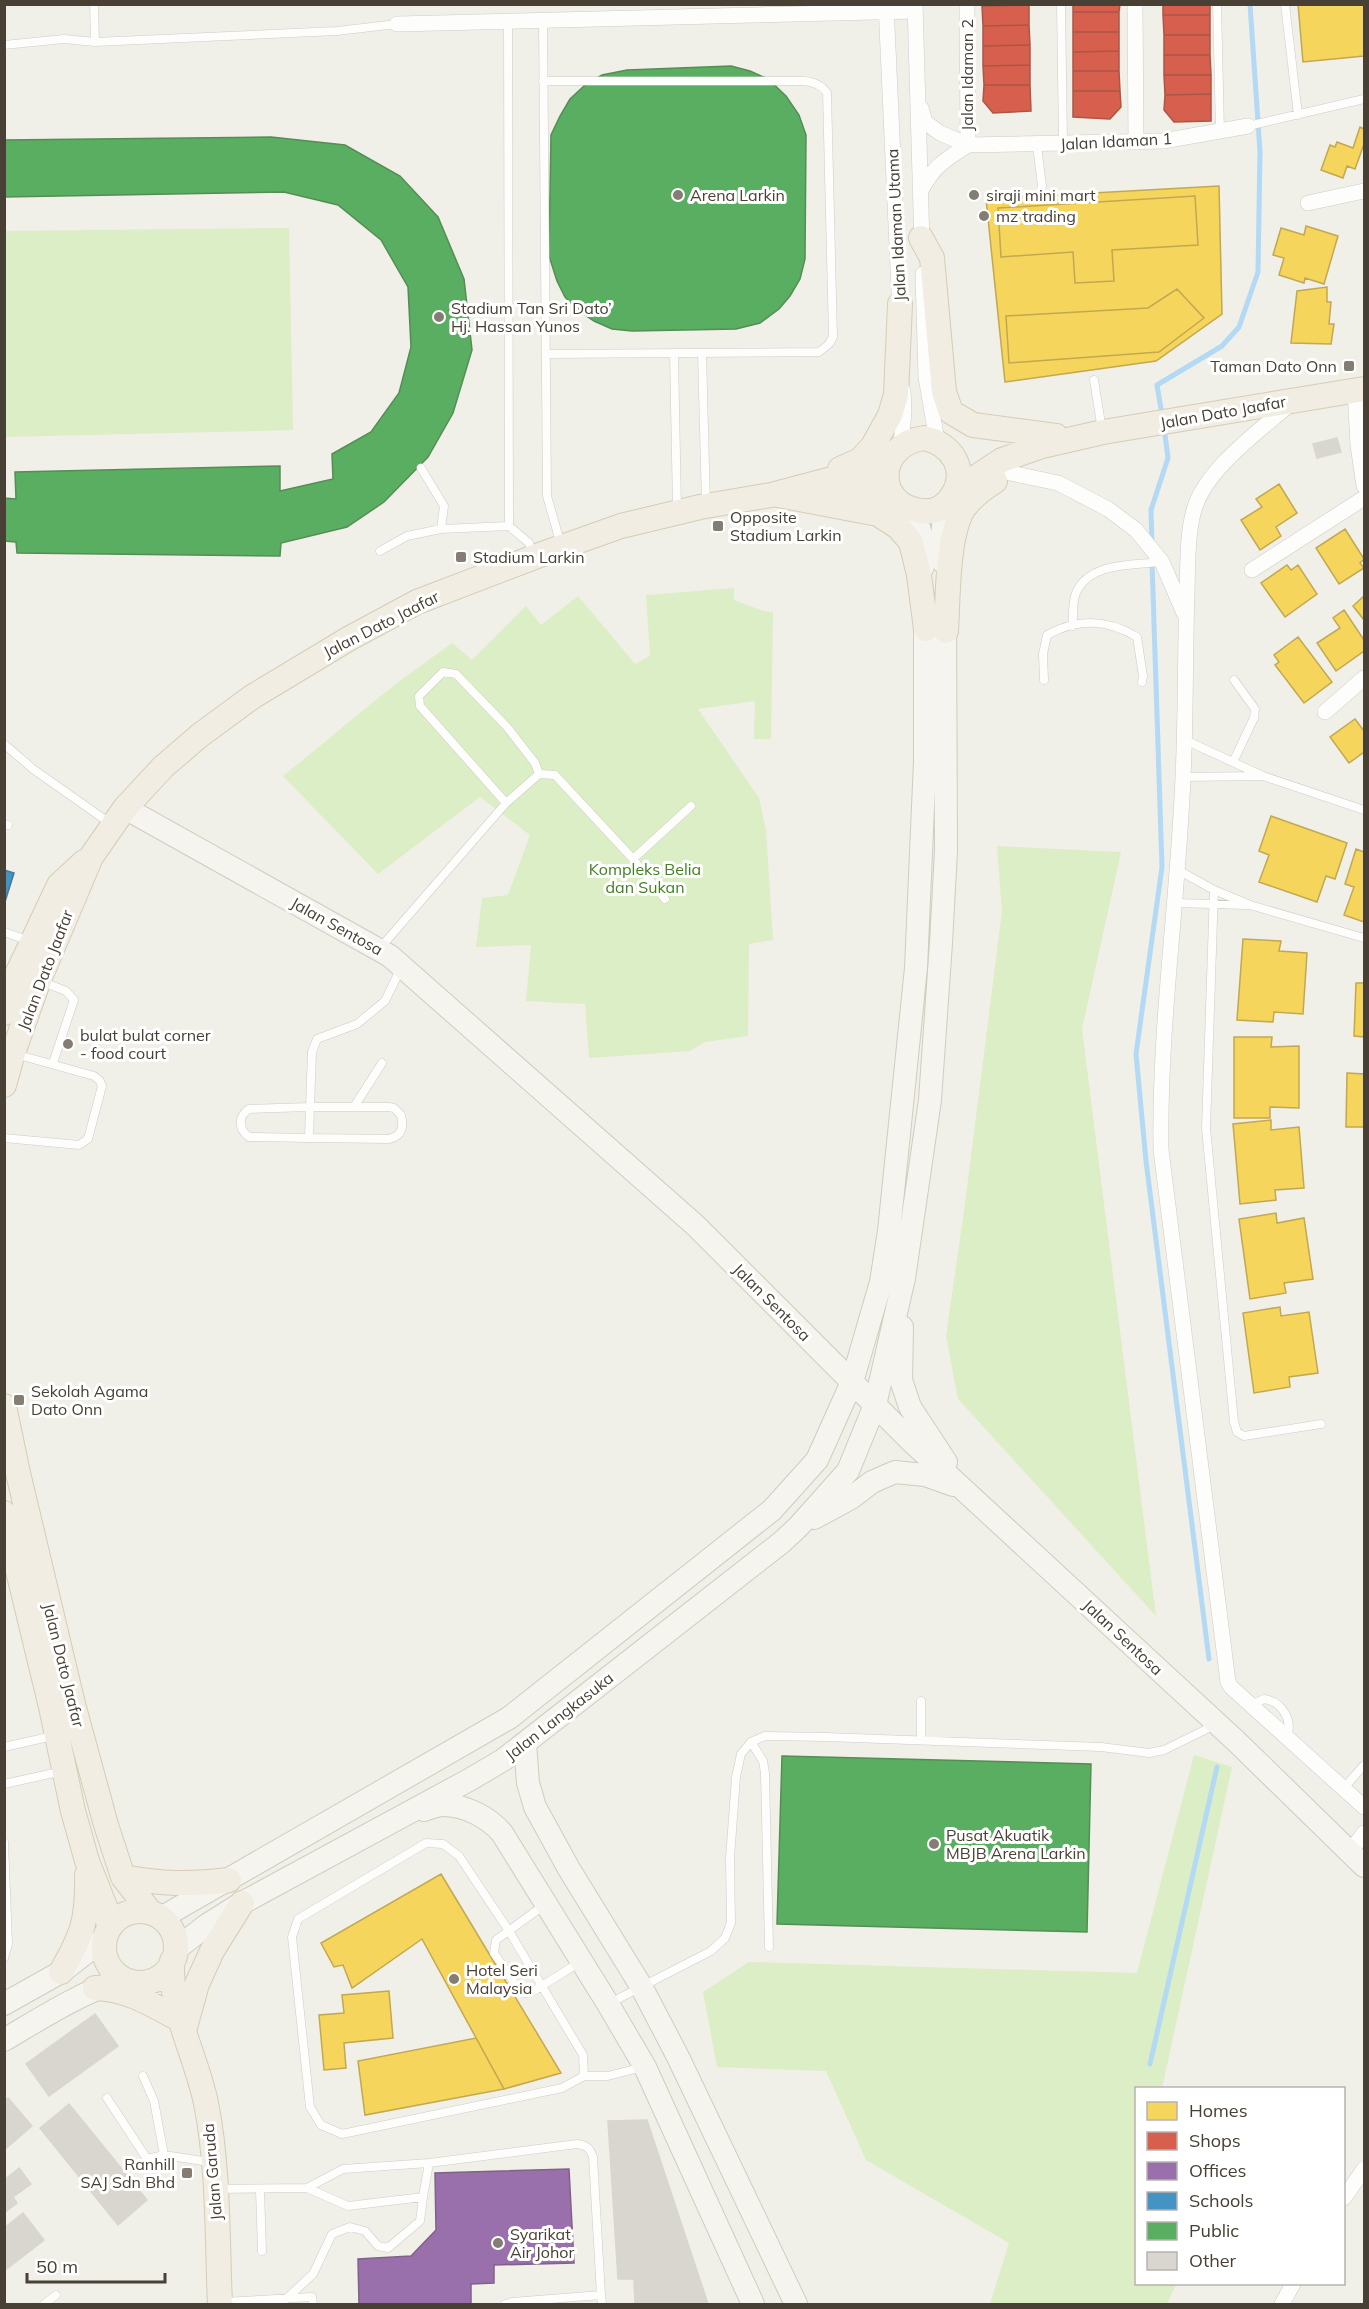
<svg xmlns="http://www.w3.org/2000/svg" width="1369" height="2309" font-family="Mulish,sans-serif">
  <rect width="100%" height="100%" fill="#f0efe8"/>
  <path fill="#dceec5" d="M289,228L293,430L5,437V231Z
    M734,588V600L763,611L773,612L771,739H754L755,701L698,709L759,798L766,830L773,940L749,944L748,1036L705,1042L690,1051L589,1058L585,1004L526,1001L531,945L476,947L482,898L508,895L530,835L480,797L378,874L283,776L393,686L452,643L472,660L526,606L541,625L578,596L635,664L650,656L646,595Z
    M997,846L1121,852L1082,1029L1156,1616L958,1399L946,1336L964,1211L1002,912Z
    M1194,1755L1232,1767L1162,2088H1136V2284H1176L1167,2304H990L1009,2243L866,2160L826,2071L717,2067L703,1992L749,1962L1137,1973Z"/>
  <path fill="#f6d55c" stroke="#c2a850" stroke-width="1.5" d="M1298,4H1364V56L1303,62Z
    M1360,127L1364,129V144L1355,169L1347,166L1343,178L1321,170L1330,145L1335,147L1337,142L1353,148Z
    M1219,186L1222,314L1156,361L1005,382L986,199Z
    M1195,196L1198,245L1112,250L1114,281L1075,283L1073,252L1001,257L998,208Z
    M1306,226L1338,236L1324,284L1305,278L1304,283L1279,275L1284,258L1273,255L1281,228L1304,235Z
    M1327,287V302H1331L1329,324H1334L1331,344L1291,343L1297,291Z
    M1177,289L1204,318L1159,352L1009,363L1006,316L1148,308Z
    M1279,484L1297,513L1276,527L1281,536L1260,550L1241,520L1262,507L1256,499Z
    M1345,529L1364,559L1360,563L1364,568L1339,584L1316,548Z
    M1287,565L1291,570L1298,565L1317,594L1285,617L1261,583Z
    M1364,596V620L1353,606Z
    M1344,610L1364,640V651L1336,671L1317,643L1340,628L1333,618Z
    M1298,637L1332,682L1304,703L1275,665L1279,662L1274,655Z
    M1355,719L1364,731V752L1349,763L1330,737Z
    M1271,816L1347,843L1335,879L1326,876L1317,902L1259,882L1269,855L1259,851Z
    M1356,849L1364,852V922L1344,915L1354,887L1345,884Z
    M1243,939L1281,941L1279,951L1307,953L1303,1014L1274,1012L1273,1022L1237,1020Z
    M1356,983H1364V1037L1354,1036Z
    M1234,1037H1272L1271,1047L1299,1046V1108L1270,1107V1118H1234Z
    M1347,1073L1364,1074V1127H1346Z
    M1271,1120V1130L1299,1127L1304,1188L1275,1190L1276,1200L1240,1204L1233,1124Z
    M1276,1213L1277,1223L1304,1218L1313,1279L1284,1283L1286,1293L1250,1299L1239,1219Z
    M1280,1307L1281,1316L1309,1312L1318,1373L1289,1377L1290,1387L1254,1393L1243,1313Z
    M441,1874L561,2073L504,2089L422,1939L352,1988L343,1965L334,1967L321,1943Z
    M389,1991L393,2038L344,2043L346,2068L324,2070L319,2015L344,2013L342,1995Z
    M476,2038L504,2089L365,2115L358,2061Z"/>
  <path fill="#d6604d" stroke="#ab5646" stroke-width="1.5" d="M982,4H1029V5L982,6Z
    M1073,4H1120L1119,12H1073Z
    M1163,4H1210V15H1163Z
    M1029,5V25L983,26L982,6Z
    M1073,12H1119V32H1073Z
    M1163,15H1210V35H1164Z
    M1029,25L1030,45L983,46V26Z
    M1073,32H1119V51L1073,52Z
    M1164,35H1210V55H1164Z
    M1030,45V65L983,66V46Z
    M1119,51V71H1073V52Z
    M1164,55H1210L1211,75H1164Z
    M1030,65V85H984L983,66Z
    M1073,71H1119L1120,91H1073Z
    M1164,75H1211V94L1165,95Z
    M984,85H1030L1031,111L993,113L983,101Z
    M1073,91H1120L1121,107L1110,119L1073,117Z
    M1211,94V121L1174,122L1164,110L1165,95Z"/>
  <path fill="#9970ab" stroke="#816287" stroke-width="1.5" d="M569,2169L574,2263L494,2265V2283L471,2284V2304H359L358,2259L411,2256L436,2230L435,2173Z"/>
  <path fill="#4393c3" stroke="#447a98" stroke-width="1.5" d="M4,870L14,873L4,905Z"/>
  <path fill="#5aae61" stroke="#558d54" stroke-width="1.5" d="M731,66L750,71L768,79L786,96L799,115L806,135L805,259L800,279L790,296L779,309L760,323L736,329L632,331L612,329L594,321L579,311L565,297L557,281L549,256L551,135L560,116L570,99L585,85L602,75L627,70Z
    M271,137L345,145L400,176L438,217L464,279L472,350L453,413L428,457L384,502L347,527L281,543L280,556L17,553L16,542L4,541V498L16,499L15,472L280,466V491L333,479L332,454L371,432L399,393L411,347L408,287L381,240L338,205L284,192L4,197V140Z
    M782,1756L1091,1764L1087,1932L777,1924Z"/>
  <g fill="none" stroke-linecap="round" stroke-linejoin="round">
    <path stroke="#b3d9f4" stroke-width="5" d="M1162,415L1157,385L1222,346L1239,327L1258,272L1260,152L1250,4
      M1152,544L1151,510L1168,458L1164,427
      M1152,562L1162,867L1136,1054L1146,1161L1209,1659
      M1150,2064L1217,1767"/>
  </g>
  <path fill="#d8d6cf" stroke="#d9d6ce" stroke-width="1.5" d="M1337,438L1341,452L1317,458L1313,444Z
    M95,2014L118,2046L49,2096L26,2064Z
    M8,2098L32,2126L4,2150V2101Z
    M69,2104L147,2200L118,2225L40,2128Z
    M647,2120L708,2304H635L634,2279H618L608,2121Z
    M19,2168L31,2184L13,2197L17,2203L4,2213V2180Z
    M23,2213L44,2240L4,2271V2228Z"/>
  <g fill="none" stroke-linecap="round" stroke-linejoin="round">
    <g stroke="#ceccc6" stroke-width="9">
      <path id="lane" d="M94,4L95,42
        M1061,4L1063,143
        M1217,4L1220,131
        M1285,4L1298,115
        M543,20L547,496L561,545
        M508,21L509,526
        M4,45L64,39L95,42L337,31L397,24
        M543,81H804C814,82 822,85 827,93L833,337L829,344L819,352L546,354
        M1248,126L1364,99
        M1037,145L1042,186
        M674,353L677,508
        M702,353L706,504
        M1094,380L1102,430
        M421,468L444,506L441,529
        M380,551L407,536L441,529L509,526L529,543L533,555
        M1073,626C1073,615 1072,602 1076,593C1089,562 1134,565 1162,562
        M1044,680L1043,654L1047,635C1078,618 1107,619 1137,637L1143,676L1142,682
        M1185,740L1263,776L1364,810
        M4,744L33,769L111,824
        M1233,762L1254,718L1255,709L1234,680
        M1184,777L1262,776
        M506,803L539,774L555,775L633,859L691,806
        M4,824L8,825
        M633,859L665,899
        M1178,870L1214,890L1250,905L1364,938
        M1214,890L1206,1128L1234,1422L1237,1432L1244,1436L1321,1424
        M1176,903L1246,905
        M4,932L30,941
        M381,947L506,803L420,706L419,696L443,672L456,674L507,727L535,763L539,774
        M43,982L66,991L74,1000L53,1063
        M354,1107L382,1063
        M4,1138L79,1145L88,1139L102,1086L100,1081L94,1076L15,1054
        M309,1138L389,1139C402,1136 404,1127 401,1115L394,1108L389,1107H310L309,1138L249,1137C238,1129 238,1116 249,1109L310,1107L312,1052L317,1039L357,1024L385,1001L401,968
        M1251,1705L1264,1699C1283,1702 1293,1721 1287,1737
        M921,1740V1701
        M751,1742L763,1761L765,1773L769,1947
        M4,1747L53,1736
        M4,1784L63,1771
        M1344,1788L1364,1765
        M4,1842L8,1944L4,1958
        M426,1843L443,1844L459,1856L509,1931L583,2055L584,2076L562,2088L342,2134L321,2125L310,2107L292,1937L298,1919Z
        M543,1906L496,1940L494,1953L520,1991L525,1993L532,1992L580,1962
        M610,2003L711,1951L725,1938L731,1923L730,1858L736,1777L741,1754L751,1742L765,1736L826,1737L1101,1747L1149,1753L1164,1750L1215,1725
        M143,2076L154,2101L164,2155
        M584,2076H608L643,2067
        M107,2098L147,2159L164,2155L209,2162
        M307,2188L348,2206L423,2197L429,2163
        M218,2189L307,2188L343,2169L429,2163L577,2144C586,2145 590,2148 593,2157L601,2295L512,2302L505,2304
        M260,2190L262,2251
        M601,2295L602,2304
        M286,2299L313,2274L332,2234L350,2227L365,2231L378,2246L388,2248L420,2221L423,2197
        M224,2302L312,2297L313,2304
        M44,2304L56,2295"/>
    </g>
    <g stroke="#ceccc6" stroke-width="16">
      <path id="street" d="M886,4L900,313
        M915,4L922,244
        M967,4L968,145
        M1135,4L1136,142
        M397,24L915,11
        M921,108L925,122L940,133L968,145L1163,141L1248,126
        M920,192C934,166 943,161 968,145
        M1308,203L1364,191
        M923,274L926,377L937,441
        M1355,390L1358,445L1364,486
        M1291,403C1260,431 1206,468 1194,510C1187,535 1188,564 1187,591C1185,653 1186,715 1183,777C1178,902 1159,1025 1161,1150L1228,1682L1231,1687L1364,1807
        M901,446L904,411L903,391
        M1010,473L1058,483L1108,509L1136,530L1162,562L1184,613
        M1252,570L1364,498
        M1325,712L1364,678
        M1350,1852L1364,1833
        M1344,2198L1364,2169
        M1282,2304L1293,2284"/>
    </g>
    <g stroke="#d0ccbe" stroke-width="24">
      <path id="secondary" d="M909,509C924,529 922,543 923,567
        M943,562L942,536L945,506
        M125,808L390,956L695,1225L912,1442L1237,1742L1364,1866
        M902,1327L901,1380L910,1407L946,1462
        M814,1518L851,1498L872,1482L895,1472L925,1475L953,1485
        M525,1743L528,1783L535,1807L569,1869L641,1986L678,2057L796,2304
        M424,1810C430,1808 437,1805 443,1805C465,1805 488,1817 502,1833L608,2004L645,2067L753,2304
        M161,1918L509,1718L772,1510L817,1460L852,1382L881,1282L889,1231L916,968L925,761V612
        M175,1950L207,1925L242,1903L469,1780L503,1760L782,1542L798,1527L848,1471L875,1405L904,1278L930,1100L941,943L946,851L945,613
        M4,2004L61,1972L105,1938
        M4,2040C43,2017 80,1993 123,1979"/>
    </g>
    <g stroke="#d5cdb4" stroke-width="26">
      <path id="primary" d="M921,238L932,258L944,392L951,412L973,425L1056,436
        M924,438C952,444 969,470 952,496C945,507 935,513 921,511C874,505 875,445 924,438Z
        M840,469L860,460L873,446L890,415L896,395L900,304
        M955,491L1002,460L1042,446L1103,432L1364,389
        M827,492H890
        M778,495L878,514L898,527L911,542L919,575L926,629
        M946,631C948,598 947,534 964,508C973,496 983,489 995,481
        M4,1013L18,972L59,885L84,862
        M4,1085L13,1053L39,980L91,857L125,808L163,767L199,736L252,697L350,638L417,602L545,553L621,526L700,507L771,495L888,464
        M4,1406L18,1473L73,1704L106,1825L123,1877L151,1913
        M4,1513L51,1707L73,1811L87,1861L106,1909L109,1927
        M123,1877C162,1884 189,1885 229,1880
        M104 1947a36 36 0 1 1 72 0a36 36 0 1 1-72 0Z
        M172,1961C170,2012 196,2055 206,2103C219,2169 217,2238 220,2304
        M61,1972C83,1934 88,1919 87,1875
        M95,1988C125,1989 148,2002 173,2016
        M184,2031L197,1984L212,1951L242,1903"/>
    </g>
    <use href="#lane" stroke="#fdfdfc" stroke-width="8"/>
    <use href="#street" stroke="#fdfdfc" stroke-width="15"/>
    <use href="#secondary" stroke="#f6f4ee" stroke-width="22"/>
    <use href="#primary" stroke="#f1ede3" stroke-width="24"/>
  </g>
  <g fill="#837d73" stroke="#fff" stroke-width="2">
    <circle cx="678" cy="195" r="6"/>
    <circle cx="974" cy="195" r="6"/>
    <circle cx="984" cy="216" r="6"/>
    <circle cx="439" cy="317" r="6"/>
    <rect x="1343" y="360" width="12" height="12" rx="3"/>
    <rect x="712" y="520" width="12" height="12" rx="3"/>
    <rect x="455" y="551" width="12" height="12" rx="3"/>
    <circle cx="68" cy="1044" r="6"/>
    <rect x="13" y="1394" width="12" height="12" rx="3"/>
    <circle cx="934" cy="1844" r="6"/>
    <circle cx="454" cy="1979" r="6"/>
    <rect x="181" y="2167" width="12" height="12" rx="3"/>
    <circle cx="498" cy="2243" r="6"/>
  </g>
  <g text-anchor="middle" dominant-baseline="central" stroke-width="6" stroke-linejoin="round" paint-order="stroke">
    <g font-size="16" fill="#484034" stroke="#fff">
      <text transform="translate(967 75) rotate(-90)">Jalan Idaman 2</text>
      <text transform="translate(1116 141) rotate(-3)">Jalan Idaman 1</text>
      <text transform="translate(896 225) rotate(-93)">Jalan Idaman Utama</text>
      <text transform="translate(1223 412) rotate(-10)">Jalan Dato Jaafar</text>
      <text transform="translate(381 624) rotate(-27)">Jalan Dato Jaafar</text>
      <text transform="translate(337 926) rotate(29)">Jalan Sentosa</text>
      <text transform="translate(45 970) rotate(-69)">Jalan Dato Jaafar</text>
      <text transform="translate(772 1302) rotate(45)">Jalan Sentosa</text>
      <text transform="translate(1123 1637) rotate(43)">Jalan Sentosa</text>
      <text transform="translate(64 1665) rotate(76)">Jalan Dato Jaafar</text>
      <text transform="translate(559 1716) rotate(-38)">Jalan Langkasuka</text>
      <text transform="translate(212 2172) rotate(-95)">Jalan Garuda</text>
    </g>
    <g font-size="16" fill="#484034" stroke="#fff" text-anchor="start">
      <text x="690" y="195">Arena Larkin</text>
      <text x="986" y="195">siraji mini mart</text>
      <text x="996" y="216">mz trading</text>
      <text x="451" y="308">Stadium Tan Sri Dato’<tspan x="451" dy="18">Hj. Hassan Yunos</tspan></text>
      <text x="1337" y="366" text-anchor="end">Taman Dato Onn</text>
      <text x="730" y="517">Opposite<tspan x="730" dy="18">Stadium Larkin</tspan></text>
      <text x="473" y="557">Stadium Larkin</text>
      <text x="80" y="1035">bulat bulat corner<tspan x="80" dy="18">- food court</tspan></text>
      <text x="31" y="1391">Sekolah Agama<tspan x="31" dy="18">Dato Onn</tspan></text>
      <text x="946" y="1835">Pusat Akuatik<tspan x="946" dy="18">MBJB Arena Larkin</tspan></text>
      <text x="466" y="1970">Hotel Seri<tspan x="466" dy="18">Malaysia</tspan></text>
      <text x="175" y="2164" text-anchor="end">Ranhill<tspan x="175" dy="18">SAJ Sdn Bhd</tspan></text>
      <text x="510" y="2234">Syarikat<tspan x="510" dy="18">Air Johor</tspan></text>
    </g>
    <g font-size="16" fill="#418020" stroke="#fff">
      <text x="645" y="869">Kompleks Belia<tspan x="645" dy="18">dan Sukan</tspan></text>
    </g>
  </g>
  <rect width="1369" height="2309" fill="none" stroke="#484034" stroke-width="12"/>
  <rect x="1135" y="2087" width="210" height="198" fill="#ffffff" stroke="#b6b3ae" stroke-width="1.5"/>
  <rect x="1147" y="2102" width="30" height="18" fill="#f6d55c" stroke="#b6b3ae" stroke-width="1.5"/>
  <text x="1189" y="2117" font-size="18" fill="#484034">Homes</text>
  <rect x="1147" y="2132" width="30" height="18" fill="#d6604d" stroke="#b6b3ae" stroke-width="1.5"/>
  <text x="1189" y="2147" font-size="18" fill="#484034">Shops</text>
  <rect x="1147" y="2162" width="30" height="18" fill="#9970ab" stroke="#b6b3ae" stroke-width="1.5"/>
  <text x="1189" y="2177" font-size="18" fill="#484034">Offices</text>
  <rect x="1147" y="2192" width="30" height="18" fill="#4393c3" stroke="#b6b3ae" stroke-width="1.5"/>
  <text x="1189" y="2207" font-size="18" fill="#484034">Schools</text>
  <rect x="1147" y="2222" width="30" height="18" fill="#5aae61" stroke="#b6b3ae" stroke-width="1.5"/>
  <text x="1189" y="2237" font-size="18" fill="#484034">Public</text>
  <rect x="1147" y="2252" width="30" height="18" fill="#d8d6cf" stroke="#b6b3ae" stroke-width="1.5"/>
  <text x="1189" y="2267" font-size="18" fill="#484034">Other</text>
  <path d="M27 2273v9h138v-9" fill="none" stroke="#484034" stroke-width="3"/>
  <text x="36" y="2273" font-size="18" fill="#484034" stroke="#ffffff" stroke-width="4.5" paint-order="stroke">50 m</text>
</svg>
